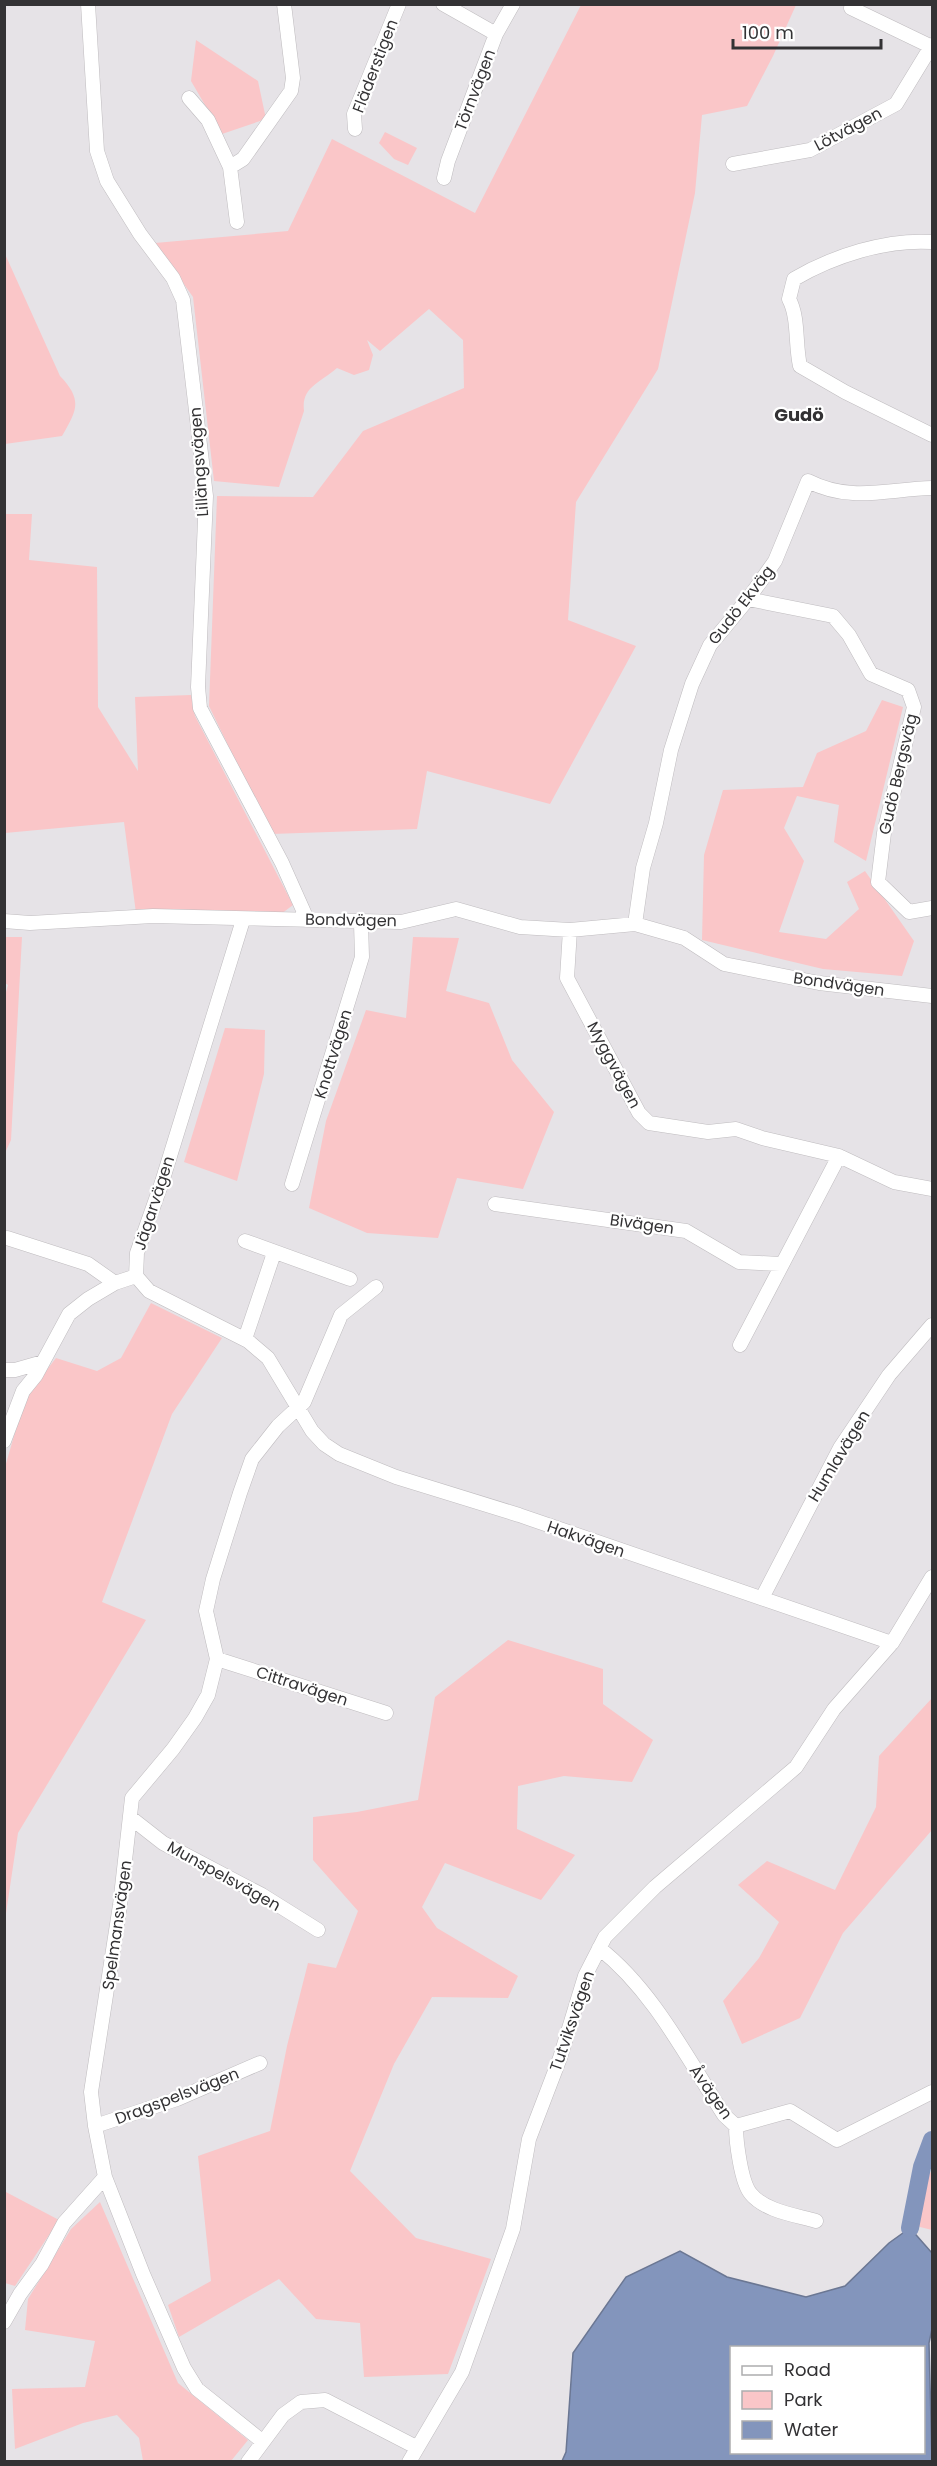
<svg xmlns="http://www.w3.org/2000/svg" width="937" height="2466" font-family="Poppins,sans-serif">
  <rect width="100%" height="100%" fill="#e6e3e7"/>
  <path fill="#fac6c8" d="M581,5H796L773,56L747,106L702,115L695,193L658,369L576,502L568,620L636,646L550,804L427,771L417,829L271,834L209,706L217,496L313,497L363,431L464,388L463,340L429,309L380,351L367,340L373,355L369,370L354,375L337,368C320,383 301,387 304,411L279,487L214,481L193,297L155,243L288,231L332,139L475,213Z
    M196,40L258,81L266,119L222,134L191,81Z
    M385,132L417,148L408,165L394,159L379,143Z
    M5,254L60,376C83,400 77,410 62,436L5,444Z
    M4,514H32L29,560L97,567L98,707L138,771L135,697L191,695L195,716L293,905L281,914L136,913L124,822L5,833Z
    M882,700L903,707L866,861L834,842L839,805L797,796L784,828L804,861L779,932L826,939L859,909L847,882L865,871L914,941L902,976L823,969L702,940L704,855L723,790L803,787L817,753L866,731Z
    M5,937H22L11,1140L5,1153L4,999L8,985L5,983Z
    M413,937L459,938L446,991L489,1003L512,1060L554,1112L523,1189L457,1178L438,1238L367,1233L309,1208L326,1121L366,1010L406,1018Z
    M225,1028L265,1030L264,1074L237,1181L184,1162Z
    M151,1303L222,1338L172,1414L102,1602L146,1620L18,1833L5,1920V1467L25,1398L56,1358L97,1371L121,1358Z
    M508,1640L603,1669V1704L653,1740L632,1782L564,1776L518,1786L517,1829L575,1855L541,1900L445,1863L422,1907L437,1928L518,1976L508,1998L432,1997L394,2064L350,2171L416,2238L491,2259L448,2374L364,2377L360,2323L316,2319L279,2279L179,2337L168,2305L211,2281L198,2156L270,2131L287,2046L308,1963L336,1968L358,1911L313,1860V1817L357,1812L418,1800L435,1697Z
    M932,1698V1830L843,1933L800,2018L742,2044L723,2001L759,1958L779,1922L738,1885L767,1861L835,1890L876,1807L879,1756Z
    M932,2172V2230L916,2226L928,2173Z
    M4,2191L59,2220L15,2286L5,2283Z
    M100,2202L178,2383L248,2440L231,2461H143L139,2438L117,2415L83,2423L15,2449L12,2389L85,2387L95,2341L25,2330L28,2299L71,2229Z"/>
  <path fill="#8395bc" stroke="#6b7793" stroke-width="1.5" fill-rule="evenodd" d="M910,2228L932,2253V2329L929,2343L932,2461H562L566,2452L573,2353L626,2277L680,2251L727,2277L806,2297L845,2286L889,2243ZM732,2348H924V2452H732Z"/>
  <g fill="none" stroke-linecap="round" stroke-linejoin="round">
    <path stroke="#8395bc" stroke-width="18" d="M910,2228L922,2167L932,2140"/>
    <g stroke="#bfbcbf" stroke-width="15">
      <path id="minor" d="M88,4L97,151L107,181L140,234L173,278L183,300L206,496L198,687L200,708L282,863L307,919
        M443,4L496,34
        M851,8L932,47
        M189,98L208,120L230,167
        M355,129L354,114L399,4
        M733,164L810,150L896,104L932,45
        M444,178L448,161L496,34L513,4
        M237,222L230,167L243,159L291,91L293,78L284,4
        M932,242C886,239 833,256 794,279L789,299C799,318 795,344 800,366L845,392L932,435
        M748,599L833,616L849,635L871,674L908,690L914,707L884,833L878,882L909,912L932,908
        M4,921L30,923L153,916L401,922L456,909L520,927L570,930L635,924L684,938L724,964L819,983L932,996
        M635,924L643,868L656,823L671,750L692,684L710,645L748,599L775,561L808,481C851,503 888,489 932,488
        M570,930L567,978L639,1113L649,1123L708,1132L736,1129L762,1138L839,1156L894,1182L932,1189
        M292,1184L362,957L361,923
        M495,1204L686,1231L739,1262L780,1264
        M7,1238L88,1264L115,1283
        M245,1241L350,1279
        M136,1276L149,1291L248,1341L268,1358L312,1431L324,1444L339,1454L396,1477L519,1515L892,1643
        M245,1339L274,1253
        M740,1345L839,1156
        M4,1370H15L43,1362
        M4,1441L23,1391L36,1375L69,1314L88,1299L115,1283L136,1276L137,1253L162,1182L243,920
        M762,1598L840,1448L889,1375L932,1325
        M217,1659L386,1713
        M131,1818L163,1843L262,1895L318,1930
        M599,1948C653,1990 687,2058 724,2115L736,2126C736,2141 741,2183 751,2194C765,2211 795,2215 816,2221
        M95,2126L177,2099L260,2063
        M736,2126L790,2111L837,2140L932,2092
        M4,2322L20,2294L42,2264L64,2223L105,2177
        M262,2441L197,2389L184,2368L143,2274L105,2177L95,2126L91,2092L120,1905L132,1798L173,1749L195,1718L208,1695L217,1659L206,1611L213,1579L240,1493L252,1459L278,1426L304,1402L341,1315L376,1287
        M248,2462L283,2415L301,2402L325,2400L416,2447
        M409,2462L462,2372L513,2229L529,2139L560,2058L585,1976L605,1937L655,1887L796,1767L834,1709L892,1643L932,1577"/>
    </g>
    <use href="#minor" stroke="#fff" stroke-width="14"/>
  </g>
  <g text-anchor="middle" dominant-baseline="central" stroke-width="4.5" stroke-linejoin="round" paint-order="stroke">
    <g font-size="16" fill="#333234" stroke="#fff">
      <text transform="translate(375 66) rotate(-69)">Fläderstigen</text>
      <text transform="translate(475 90) rotate(-69)">Törnvägen</text>
      <text transform="translate(848 129) rotate(-28)">Lötvägen</text>
      <text transform="translate(199 462) rotate(-94)">Lillängsvägen</text>
      <text transform="translate(741 605) rotate(-52)">Gudö Ekväg</text>
      <text transform="translate(898 774) rotate(-77)">Gudö Bergsväg</text>
      <text transform="translate(351 920) rotate(1)">Bondvägen</text>
      <text transform="translate(839 984) rotate(8)">Bondvägen</text>
      <text transform="translate(333 1054) rotate(-73)">Knottvägen</text>
      <text transform="translate(614 1065) rotate(62)">Myggvägen</text>
      <text transform="translate(154 1203) rotate(-72)">Jägarvägen</text>
      <text transform="translate(642 1224) rotate(8)">Bivägen</text>
      <text transform="translate(839 1456) rotate(-59)">Humlavägen</text>
      <text transform="translate(586 1539) rotate(19)">Hakvägen</text>
      <text transform="translate(302 1686) rotate(18)">Cittravägen</text>
      <text transform="translate(224 1876) rotate(29)">Munspelsvägen</text>
      <text transform="translate(117 1925) rotate(-82)">Spelmansvägen</text>
      <text transform="translate(572 2021) rotate(-71)">Tutviksvägen</text>
      <text transform="translate(711 2092) rotate(55)">Åvägen</text>
      <text transform="translate(177 2096) rotate(-21)">Dragspelsvägen</text>
    </g>
    <g font-size="18" font-weight="bold" fill="#333234" stroke="#fff">
      <text x="799" y="414">Gudö</text>
    </g>
  </g>
  <rect width="937" height="2466" fill="none" stroke="#333234" stroke-width="12"/>
  <rect x="730" y="2346" width="195" height="108" fill="#ffffff" stroke="#adadae" stroke-width="1.5"/>
  <rect x="742" y="2366" width="30" height="9" fill="#ffffff" stroke="#adadae" stroke-width="1.5"/>
  <text x="784" y="2376" font-size="18" fill="#333234">Road</text>
  <rect x="742" y="2391" width="30" height="18" fill="#fac6c8" stroke="#adadae" stroke-width="1.5"/>
  <text x="784" y="2406" font-size="18" fill="#333234">Park</text>
  <rect x="742" y="2421" width="30" height="18" fill="#8395bc" stroke="#adadae" stroke-width="1.5"/>
  <text x="784" y="2436" font-size="18" fill="#333234">Water</text>
  <path d="M733 39v9h148v-9" fill="none" stroke="#333234" stroke-width="3"/>
  <text x="742" y="39" font-size="18" fill="#333234" stroke="#ffffff" stroke-width="4.5" paint-order="stroke">100 m</text>
</svg>
